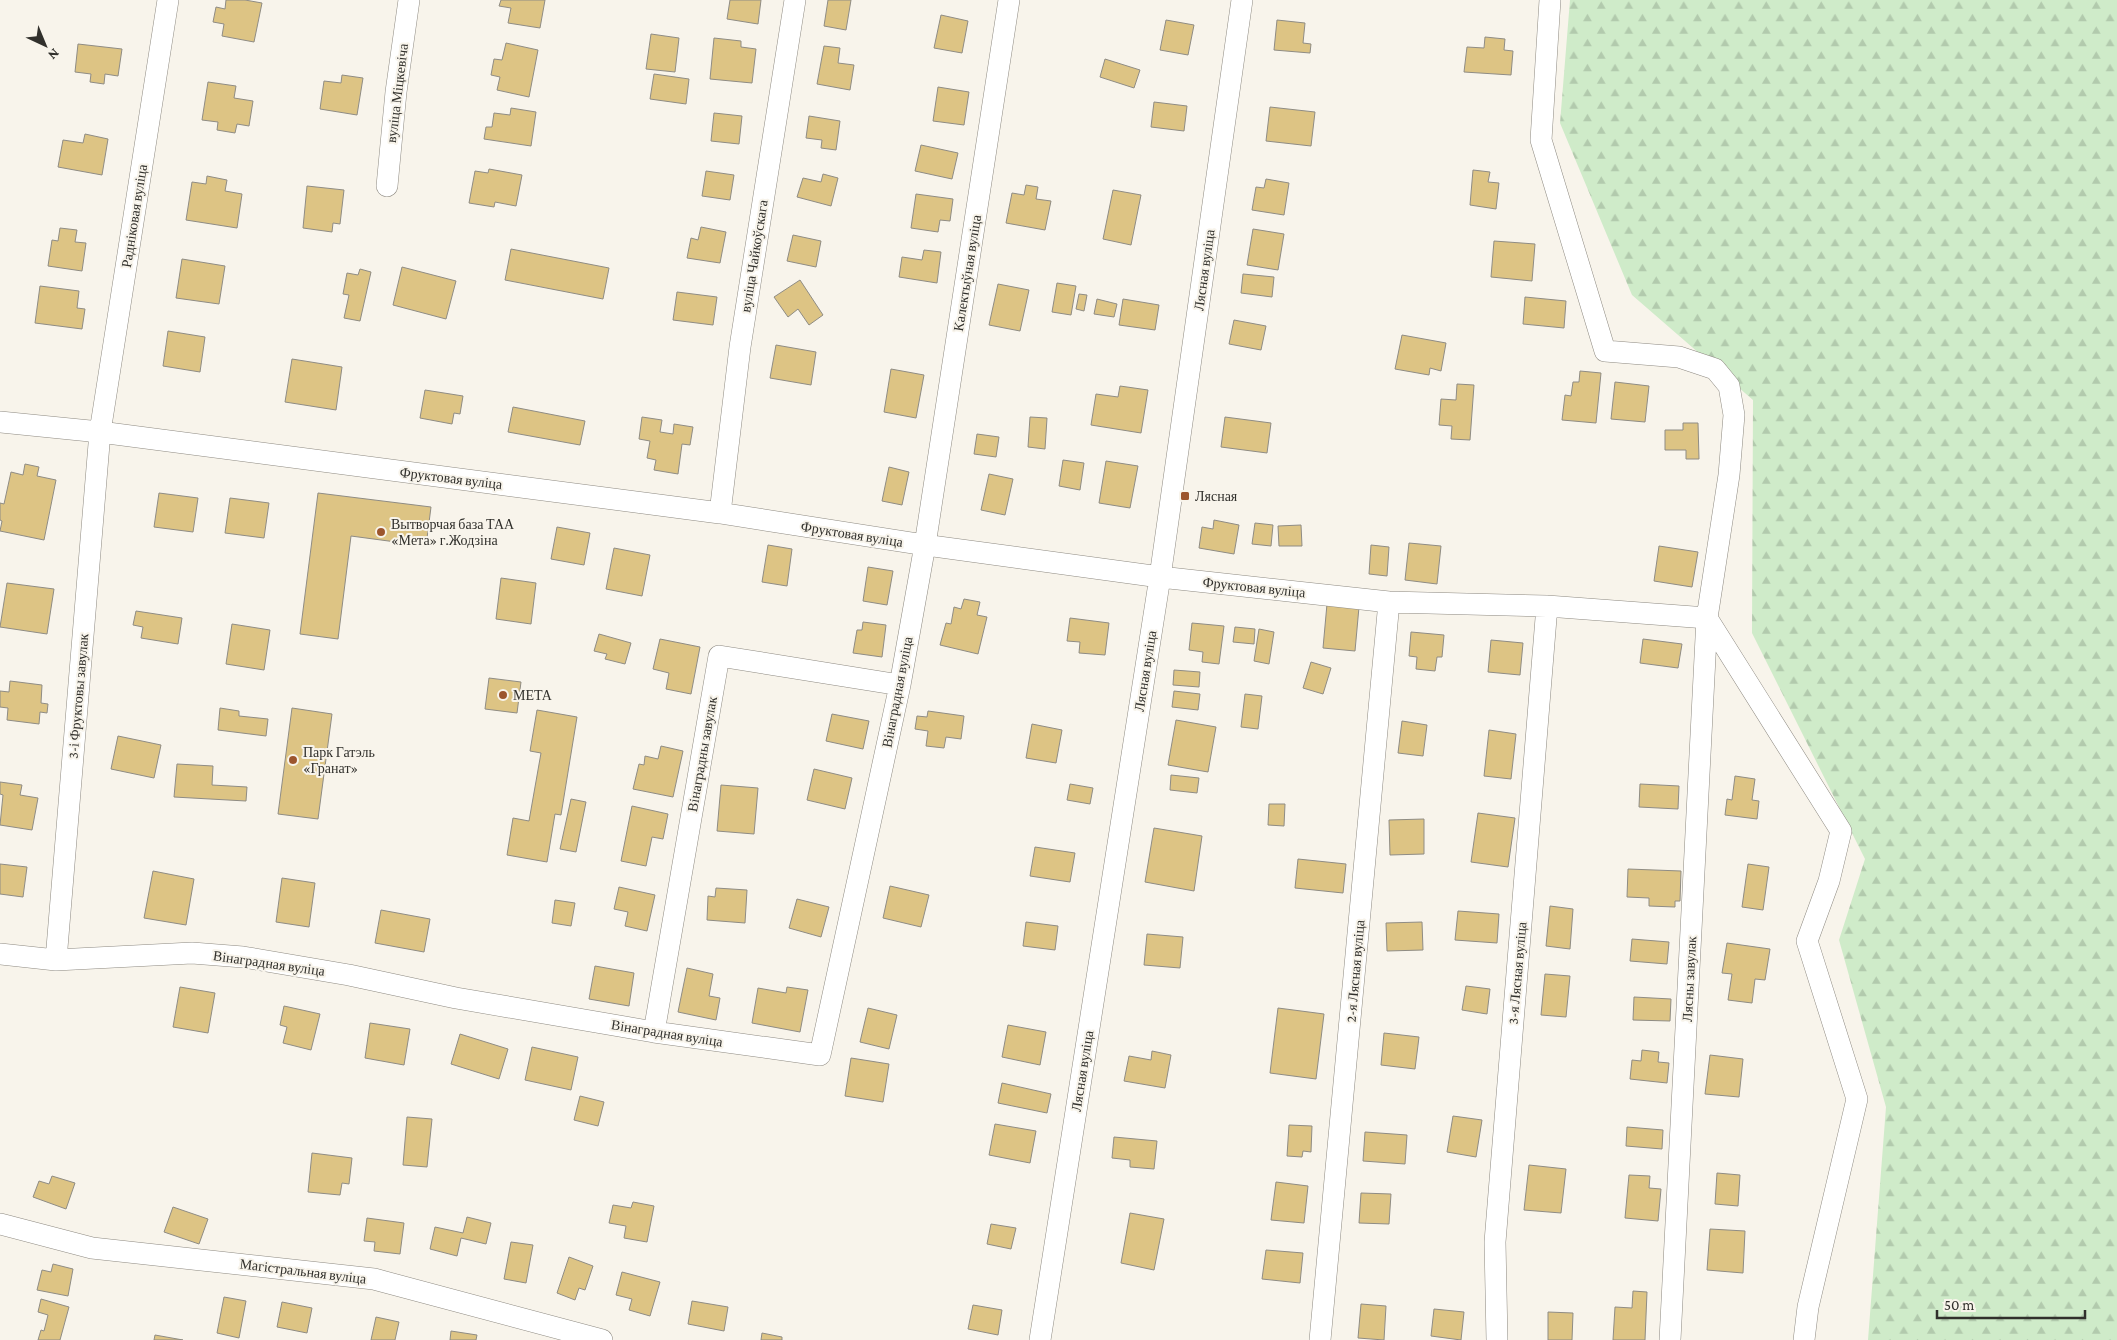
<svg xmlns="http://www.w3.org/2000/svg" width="2117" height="1340" font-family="'Crimson Pro',serif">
  <defs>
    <pattern id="forest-firs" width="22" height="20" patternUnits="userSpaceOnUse" patternTransform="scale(1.25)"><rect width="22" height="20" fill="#cfebc9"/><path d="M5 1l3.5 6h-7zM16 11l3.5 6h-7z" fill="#b2caad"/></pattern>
  </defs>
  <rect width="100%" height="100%" fill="#f8f4eb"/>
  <path fill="url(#forest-firs)" d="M1570,0H2117V1340H1868L1886,1107L1839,940L1865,859L1752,633L1753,400L1632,295L1560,123Z"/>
  <path fill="#ddc484" stroke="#8f8c84" d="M226,0H245L262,3L254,42L222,36L224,24L213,22L216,7L225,9Z
    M501,0H545L540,28L508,23L511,8L499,6Z
    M730,0H761L758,24L727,19Z
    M828,0H851L846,30L824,26Z
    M941,15L968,21L962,53L934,48Z
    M1166,20L1194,25L1188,55L1160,50Z
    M1277,20L1305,23L1303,43L1311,44L1310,53L1274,50Z
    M651,34L679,38L675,72L646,69Z
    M1485,37L1505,39L1504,50L1513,51L1511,75L1464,72L1467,47L1484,48Z
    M714,38L741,41V47L756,49L752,83L710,79Z
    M506,43L538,50L529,97L497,90L500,77L491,75L494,59L502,60Z
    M78,44L122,49L118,76L105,74L104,84L90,82L91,74L75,72Z
    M824,46L840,48L838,63L854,65L850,90L817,84Z
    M1105,59L1140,70L1134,88L1100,77Z
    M654,74L689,79L686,104L650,99Z
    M342,75L363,78L357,115L320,109L324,81L341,83Z
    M208,82L236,86L234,98L253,101L249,126L237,124L235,133L217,130L218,122L202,120Z
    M938,87L969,92L964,125L933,121Z
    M1154,102L1187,106L1184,131L1151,127Z
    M1270,107L1315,112L1311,146L1266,141Z
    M511,108L536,112L531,146L484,139L486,127H492L494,113L510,115Z
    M714,113L742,116L739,144L711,141Z
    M809,116L840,121L836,150L821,148L822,140L806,138Z
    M85,134L108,139L102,175L58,167L63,140L83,143Z
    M921,145L958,153L952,179L915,171Z
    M489,169L522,175L516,206L495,202L494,207L469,203L475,171L488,173Z
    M1473,170L1490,172L1488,182L1499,183L1496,209L1470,205Z
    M706,171L734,175L730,200L702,196Z
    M823,174L838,178L831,206L797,197L803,178L821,182Z
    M207,176L227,180L225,191L242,194L237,228L186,220L192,182L206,184Z
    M1266,179L1289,183L1284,215L1252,210L1256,187L1264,188Z
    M1026,185L1038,187L1036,199L1051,201L1045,230L1006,223L1012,193L1024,195Z
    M307,186L344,190L340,224L333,223L332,232L303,228Z
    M1113,190L1141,195L1131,245L1103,239Z
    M916,194L953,199L950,221L940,220L938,232L911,228Z
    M701,227L726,232L720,263L687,258L691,238L698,240Z
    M60,228L77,230L75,242L86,243L82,271L48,266L52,240L58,241Z
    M1253,229L1284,234L1278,270L1247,265Z
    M793,235L821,241L816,267L787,261Z
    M1494,241L1535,244L1532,281L1491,277Z
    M511,249L609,268L603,299L505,280Z
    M924,250L941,252L937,283L899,277L902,257L922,260Z
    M182,259L225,266L219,304L176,298Z
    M402,267L456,281L446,319L393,305Z
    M360,269L371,272L360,321L344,318L349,295L343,294L347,273L358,275Z
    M1243,274L1274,277L1272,297L1241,293Z
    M800,280L823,315L809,325L798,309L788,317L774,297Z
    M1057,283L1076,286L1071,315L1052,312Z
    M998,284L1029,290L1020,331L989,325Z
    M40,286L79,291L77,308L85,309L82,329L35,323Z
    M677,292L717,297L713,325L673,320Z
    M1079,294L1087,295L1084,311L1076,309Z
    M1525,297L1566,301L1564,328L1523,324Z
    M1097,299L1117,304L1114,317L1094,314Z
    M1123,299L1159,305L1155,330L1119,325Z
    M1234,320L1266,326L1261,350L1229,344Z
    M168,331L205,337L200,372L163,366Z
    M1402,335L1446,343L1441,371L1430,368L1429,375L1395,369Z
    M776,345L816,352L811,385L770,378Z
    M292,359L342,367L336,410L285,402Z
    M891,369L924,375L916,418L884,412Z
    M1580,371L1601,373L1596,423L1562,420L1565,395L1571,396L1573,382H1579Z
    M1615,382L1649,386L1645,422L1611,419Z
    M1457,384L1474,385L1470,440L1451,439L1452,426L1439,425L1441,399L1456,400Z
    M1120,386L1148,390L1141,433L1091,425L1096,394L1118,397Z
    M425,390L463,396L460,414L454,413L452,424L420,418Z
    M513,407L585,421L580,445L508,432Z
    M642,417L662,420L660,432L673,434L674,424L693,427L690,445L682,444L678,474L654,470L656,460L647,458L650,441L639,439Z
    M1030,417L1047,418L1045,449L1028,447Z
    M1225,417L1271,423L1267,453L1221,447Z
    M1683,423H1698L1699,459H1686V450H1665V430H1683Z
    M977,434L999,437L996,457L974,454Z
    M1063,460L1084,463L1080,490L1059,486Z
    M1106,461L1138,466L1130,508L1099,503Z
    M25,464L39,467L37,476L56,480L44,540L0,531L2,521L0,520V503L4,504L11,472L23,475Z
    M889,467L909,472L902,505L882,501Z
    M989,474L1013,479L1005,515L981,510Z
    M159,493L198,498L193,532L154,527Z
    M318,493L431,507L426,546L351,536L338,639L300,634Z
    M230,498L269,503L264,538L225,533Z
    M1214,520L1239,525L1234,554L1199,548L1202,527L1213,529Z
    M1255,523L1273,525L1271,546L1252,544Z
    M1301,525L1302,546H1279L1278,526Z
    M557,527L590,533L584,565L551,559Z
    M1409,543L1441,546L1437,584L1405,580Z
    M768,545L792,549L787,586L762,582Z
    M1371,545L1389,547L1387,576L1369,574Z
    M1659,546L1698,552L1692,587L1654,581Z
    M614,548L650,555L642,596L606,589Z
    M868,567L893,571L887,605L863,601Z
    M501,578L536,583L531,624L496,619Z
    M7,583L54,589L47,634L0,627Z
    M964,599L980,602L977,615L987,617L978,654L940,645L946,623L951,624L954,607L961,609Z
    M1327,604L1359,607L1355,651L1323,648Z
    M136,611L182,618L178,644L141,638L143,627L133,625Z
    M1070,618L1109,623L1105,655L1079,653L1080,642L1067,641Z
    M863,622L886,625L882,657L853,653L857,630H862Z
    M1192,623L1224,626L1219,664L1202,662L1203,652L1189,650Z
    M232,624L270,630L264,670L226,664Z
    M1235,627L1255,629L1254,644L1233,642Z
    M1259,629L1274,632L1269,664L1254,661Z
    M1411,632L1444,635L1442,657H1437L1435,671L1416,669L1417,657L1409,656Z
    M599,634L631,643L625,664L605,659L607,654L594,651Z
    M660,639L700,647L691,694L666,689L669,673L653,669Z
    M1643,639L1682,644L1678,668L1640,663Z
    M1491,640L1523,643L1520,675L1488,672Z
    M1311,662L1331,668L1323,694L1303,688Z
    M1174,670L1200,672L1199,687L1173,685Z
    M489,678L521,682L517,713L485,709Z
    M10,681L42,685L41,703L48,704L47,713L40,712L39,724L7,720L8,708L0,707V691L9,692Z
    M1174,691L1200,694L1198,710L1172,707Z
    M1245,694L1262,696L1258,729L1241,727Z
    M220,708L239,711V716L268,719L266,736L218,730Z
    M292,708L332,714L318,819L278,814Z
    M537,710L577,717L561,815L555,814L547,862L507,855L513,818L529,821L541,753L530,751Z
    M928,711L964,716L961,739L946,737L944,748L926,746L928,731L915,729L917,716L927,717Z
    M832,714L869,721L863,749L826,741Z
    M1176,720L1216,727L1208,772L1168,765Z
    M1402,721L1427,725L1423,756L1398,753Z
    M1032,724L1062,730L1056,763L1026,758Z
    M1489,730L1516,734L1511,779L1484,776Z
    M118,736L161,745L154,778L111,769Z
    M661,746L683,751L673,797L633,789L639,764L644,765L645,756L658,759Z
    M177,764L213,766L212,785L247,787L246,801L174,797Z
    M814,769L852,778L845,809L807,800Z
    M1171,775L1199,778L1197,793L1170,790Z
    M1735,776L1755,779L1752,800L1759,801L1757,819L1725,815L1727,799L1732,800Z
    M0,782L22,785L20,795L38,798L32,830L0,825L3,795L0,794Z
    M1070,784L1093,788L1090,804L1067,800Z
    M1640,784L1679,786L1678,809L1639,807Z
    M721,785L758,788L754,834L717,831Z
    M571,799L586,802L576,852L560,849Z
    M1269,804H1285L1284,826L1268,825Z
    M632,806L668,814L663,839L652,837L646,866L621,861Z
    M1478,813L1515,818L1508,867L1471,862Z
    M1424,819V854L1390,855L1389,820Z
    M1154,828L1202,836L1194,891L1145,882Z
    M1035,847L1075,853L1070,882L1030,876Z
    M1298,859L1346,864L1343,893L1295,888Z
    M0,864L27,867L23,897L0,894Z
    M1748,864L1769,867L1763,910L1742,907Z
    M1628,869L1681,871L1680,901H1675V907L1649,906V898L1627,897Z
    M153,871L194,879L186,925L144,918Z
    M282,878L315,883L309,927L276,922Z
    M890,886L929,895L921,927L883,918Z
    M619,887L655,895L647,931L625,926L628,912L614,909Z
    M716,888L747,890L745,923L707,920L708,896L715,897Z
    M797,899L829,907L821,937L789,928Z
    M555,900L575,903L571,926L552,923Z
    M1550,906L1573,909L1570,949L1546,946Z
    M381,910L430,919L424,952L375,943Z
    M1458,911L1499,914L1497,943L1455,940Z
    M1026,922L1058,926L1055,950L1023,946Z
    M1422,922L1423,950L1387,951L1386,923Z
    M1147,934L1183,937L1180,968L1144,965Z
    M1632,939L1669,942L1667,964L1630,961Z
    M1727,943L1770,949L1765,980L1755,979L1752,1003L1728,1000L1732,974L1722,973Z
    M595,966L634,973L629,1006L589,999Z
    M687,968L713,974L709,996L720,998L716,1020L678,1012Z
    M1545,974L1570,976L1566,1017L1541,1015Z
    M1466,986L1490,989L1487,1014L1462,1010Z
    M180,987L215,993L208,1033L173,1027Z
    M787,987L808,990L800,1032L752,1023L758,988L786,993Z
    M1634,997L1671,999L1670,1021L1633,1020Z
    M284,1006L320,1014L311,1050L283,1043L287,1027L280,1025Z
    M868,1008L897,1015L889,1049L860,1042Z
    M1278,1008L1324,1014L1316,1079L1270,1073Z
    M370,1023L410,1029L404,1065L365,1058Z
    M1008,1025L1046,1032L1040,1065L1002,1057Z
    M1384,1033L1419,1037L1415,1069L1381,1065Z
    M460,1034L508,1049L499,1079L451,1064Z
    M532,1047L578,1057L571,1090L525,1080Z
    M1642,1050L1659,1052L1658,1062L1669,1063L1667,1083L1630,1079L1632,1060L1641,1061Z
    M1152,1051L1171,1055L1165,1088L1124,1081L1129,1056L1151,1060Z
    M1710,1055L1743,1059L1739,1097L1705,1094Z
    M851,1058L889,1064L883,1102L845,1096Z
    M1002,1083L1051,1094L1047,1113L998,1103Z
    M580,1096L604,1102L598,1126L574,1120Z
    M1453,1116L1482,1120L1476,1157L1447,1152Z
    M407,1117L432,1119L427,1167L403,1165Z
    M995,1124L1036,1131L1030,1163L989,1155Z
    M1289,1125L1312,1126L1311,1152L1303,1151L1302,1157L1287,1156Z
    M1627,1127L1663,1130L1662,1149L1626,1146Z
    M1365,1132L1407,1135L1405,1164L1363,1161Z
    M1114,1137L1157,1141L1154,1169L1130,1167V1160L1112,1158Z
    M312,1153L352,1158L349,1184L342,1183L340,1195L308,1192Z
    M1529,1165L1566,1169L1561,1213L1524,1210Z
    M1717,1173L1740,1175L1738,1206L1715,1204Z
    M1629,1175L1650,1176L1649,1188L1661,1189L1658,1221L1625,1218Z
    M52,1176L75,1183L66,1209L33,1197L39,1181L49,1184Z
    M1276,1182L1308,1186L1304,1223L1271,1220Z
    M1361,1193L1391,1194L1389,1224L1359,1223Z
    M633,1202L654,1206L647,1242L624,1238L626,1226L609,1223L613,1205L631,1208Z
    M173,1207L208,1219L199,1244L164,1232Z
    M1130,1213L1164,1219L1154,1270L1121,1263Z
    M467,1217L491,1223L486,1244L461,1238L457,1256L430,1249L435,1227L463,1233Z
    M367,1218L404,1223L400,1254L374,1251L375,1242L364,1241Z
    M991,1224L1016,1228L1011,1249L987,1244Z
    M1710,1229L1745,1231L1743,1273L1707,1270Z
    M511,1242L533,1245L526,1283L504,1279Z
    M1266,1250L1303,1253L1300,1283L1262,1279Z
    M569,1257L593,1266L585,1290L579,1288L575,1300L557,1293Z
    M53,1264L73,1269L68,1296L37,1290L42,1270L51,1272Z
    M622,1272L660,1282L650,1316L629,1310L632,1299L616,1295Z
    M1633,1291L1647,1292L1645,1340H1613L1615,1307L1632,1308Z
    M224,1297L246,1301L239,1338L217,1333Z
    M41,1299L69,1307L60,1340H38L41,1330L44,1331L48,1315L38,1312Z
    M692,1301L728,1307L724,1331L688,1324Z
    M282,1302L312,1308L307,1333L277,1327Z
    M1361,1304L1386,1306L1384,1340L1358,1338Z
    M973,1305L1002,1310L998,1335L968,1329Z
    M1434,1309L1464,1312L1461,1340L1431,1336Z
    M1548,1312L1573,1313L1572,1340H1548Z
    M376,1317L399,1322L395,1340H371Z
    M451,1331L477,1335L476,1340H450Z
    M762,1333L782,1337V1340H761Z
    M155,1335L183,1340H154Z"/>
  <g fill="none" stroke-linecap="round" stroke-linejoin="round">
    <g stroke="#8e8a82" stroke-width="22">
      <path id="minor" d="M1550,0L1541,140L1605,351L1679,357L1715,369L1729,386L1734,415L1729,475L1707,618L1670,1340
        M387,186L396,92L409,0
        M0,422L100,432L720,513L925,545L1160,577L1389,602L1547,606L1707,618
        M720,513L740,347L795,0
        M1707,618L1841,831L1829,881L1807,941L1857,1099L1808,1307L1804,1340
        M0,954L56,960L192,953L243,957L349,975L456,998L654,1032L820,1055L900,685L925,545L1009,0
        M56,960L100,432L168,0
        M654,1032L719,656L900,685
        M0,1224L92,1248L374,1279L602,1340
        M1040,1340L1160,577L1242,0
        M1320,1340L1389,602
        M1497,1340L1495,1242L1547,606"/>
    </g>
    <use href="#minor" stroke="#fff" stroke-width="21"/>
  </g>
  <g fill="#9c552d" stroke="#f8f4eb" stroke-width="2">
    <rect x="1180" y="491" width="10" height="10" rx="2.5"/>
    <circle cx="381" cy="532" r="5"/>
    <circle cx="503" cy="695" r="5"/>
    <circle cx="293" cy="760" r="5"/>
  </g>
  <g text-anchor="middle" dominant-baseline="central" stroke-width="4" stroke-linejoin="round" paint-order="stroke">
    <g font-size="14" fill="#31302c" stroke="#f8f4eb">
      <text transform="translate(397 93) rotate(-83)">вуліца Міцкевіча</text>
      <text transform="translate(134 216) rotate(-81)">Радніковая вуліца</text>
      <text transform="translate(754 256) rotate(-81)">вуліца Чайкоўскага</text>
      <text transform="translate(1204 270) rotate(-82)">Лясная вуліца</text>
      <text transform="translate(967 273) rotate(-81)">Калектыўная вуліца</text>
      <text transform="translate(451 478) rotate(7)">Фруктовая вуліца</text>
      <text transform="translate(852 534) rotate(9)">Фруктовая вуліца</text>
      <text transform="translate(1254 587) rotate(6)">Фруктовая вуліца</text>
      <text transform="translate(1145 671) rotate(-81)">Лясная вуліца</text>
      <text transform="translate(897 692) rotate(-79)">Вінаградная вуліца</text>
      <text transform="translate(78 696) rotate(-85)">3-і Фруктовы завулак</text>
      <text transform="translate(702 754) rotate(-80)">Вінаградны завулак</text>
      <text transform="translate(269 963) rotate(8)">Вінаградная вуліца</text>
      <text transform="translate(1355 971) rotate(-85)">2-я Лясная вуліца</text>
      <text transform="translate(1517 973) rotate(-85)">3-я Лясная вуліца</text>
      <text transform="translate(1689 979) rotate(-87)">Лясны завулак</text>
      <text transform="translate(667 1033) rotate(9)">Вінаградная вуліца</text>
      <text transform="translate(1082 1071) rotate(-81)">Лясная вуліца</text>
      <text transform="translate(303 1271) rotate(7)">Магістральная вуліца</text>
    </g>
    <g font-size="14" fill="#31302c" stroke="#f8f4eb" text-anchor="start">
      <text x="1195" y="496">Лясная</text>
      <text x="391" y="524">Вытворчая база ТАА<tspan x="391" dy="16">«Мета» г.Жодзіна</tspan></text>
      <text x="513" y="695">МЕТА</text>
      <text x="303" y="752">Парк Гатэль<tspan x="303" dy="16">«Гранат»</tspan></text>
    </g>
  </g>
  <g transform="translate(45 45) rotate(136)" stroke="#f8f4eb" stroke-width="4" paint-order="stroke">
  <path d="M0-4L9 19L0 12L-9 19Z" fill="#31302c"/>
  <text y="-8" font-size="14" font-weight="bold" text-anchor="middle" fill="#31302c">N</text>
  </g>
  <path d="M1937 1310v8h148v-8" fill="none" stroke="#31302c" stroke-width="2.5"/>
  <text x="1944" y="1310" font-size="15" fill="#31302c" stroke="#f8f4eb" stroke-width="4" paint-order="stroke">50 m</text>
</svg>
